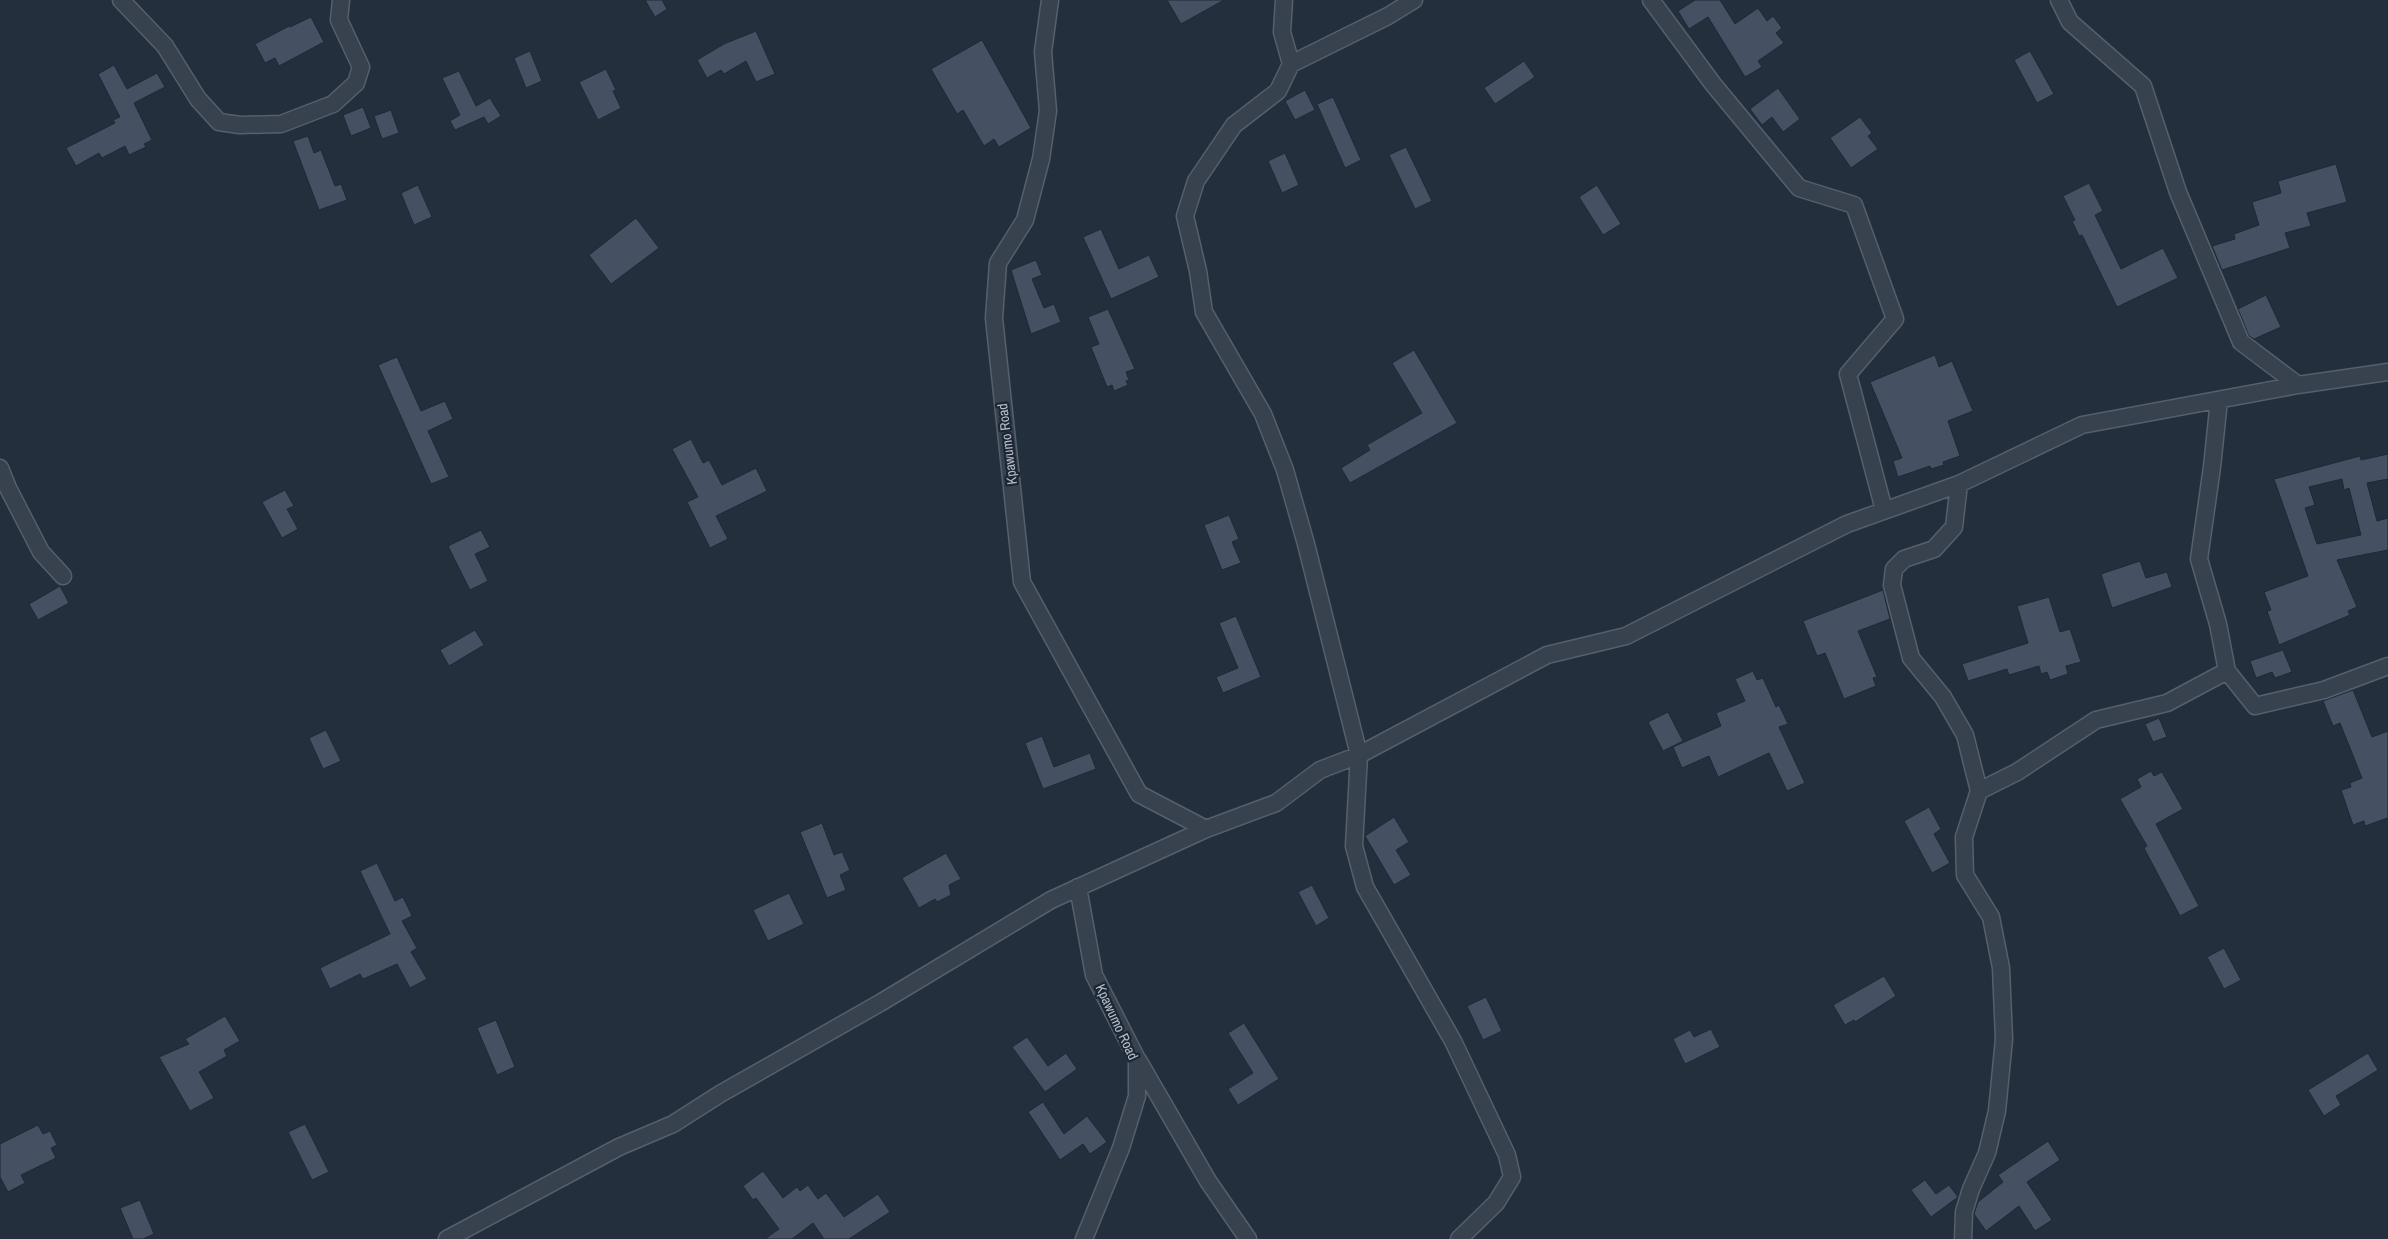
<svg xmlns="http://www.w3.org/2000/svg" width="2388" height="1239" font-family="'Archivo Narrow',sans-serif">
  <rect width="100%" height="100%" fill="#242f3e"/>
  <path fill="#455162" stroke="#1f2835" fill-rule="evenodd" d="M645,0H662L667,9L655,17Z
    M1167,0H1224L1181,24Z
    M1695,0H1720L1735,24L1758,8L1767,21L1773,16L1782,28L1776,33L1784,43L1758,61L1762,67L1745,77L1708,17L1689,29L1678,11Z
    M311,17L324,42L279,66L275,58L265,63L255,44L289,26L290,27Z
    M756,31L775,74L756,82L746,61L724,74L721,70L707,78L697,60L724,44Z
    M982,40L1031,128L999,147L994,139L984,146L963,110L957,114L931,69Z
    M530,51L542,81L526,88L514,58Z
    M2030,51L2054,94L2037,103L2014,60Z
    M1524,61L1535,77L1495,104L1484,88Z
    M114,65L127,89L157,73L165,87L134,103L152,140L144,144L146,147L129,155L125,146L102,158L99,153L76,166L66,148L115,123L113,120L120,117L98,74Z
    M606,69L616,90L613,91L621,108L598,120L579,82Z
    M459,71L476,106L490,98L501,116L488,124L484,117L455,130L450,121L460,115L442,78Z
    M1778,88L1800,119L1783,132L1772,117L1762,125L1750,109Z
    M1305,90L1315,110L1295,120L1285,101Z
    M1333,97L1361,160L1345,168L1317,104Z
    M363,107L371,128L351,136L343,115Z
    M391,110L399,133L382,139L374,116Z
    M1860,117L1872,133L1868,136L1878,149L1851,168L1830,138Z
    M308,136L314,153L321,150L335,186L341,184L347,200L319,210L293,141Z
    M1406,147L1432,201L1415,209L1389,155Z
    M1285,153L1299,185L1282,193L1268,161Z
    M2336,164L2347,202L2307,213L2311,226L2285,233L2290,248L2222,270L2212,246L2235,239L2234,234L2259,225L2252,202L2281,193L2278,181Z
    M2089,183L2103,211L2095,215L2121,269L2163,248L2178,278L2117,307L2082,235L2079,236L2072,221L2075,220L2063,196Z
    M418,185L432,217L414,225L401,193Z
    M1597,185L1621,224L1603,235L1579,197Z
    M636,218L659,248L611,284L589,255Z
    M1101,229L1119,269L1149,255L1159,277L1111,299L1083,237Z
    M1036,260L1042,275L1032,279L1044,308L1054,304L1061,322L1031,334L1011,270Z
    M2266,295L2281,327L2254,339L2249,336L2238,309Z
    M1108,309L1135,369L1126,372L1129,380L1126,381L1128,385L1114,391L1112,385L1107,387L1091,347L1099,344L1088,317Z
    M1414,350L1457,423L1350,483L1341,468L1370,450L1367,445L1422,413L1392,363Z
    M1935,355L1939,367L1952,361L1973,411L1948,421L1960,456L1943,462L1944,465L1931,469L1930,466L1898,477L1893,461L1902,458L1870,382Z
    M397,357L421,411L445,401L453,419L428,431L449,477L431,484L378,365Z
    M691,439L703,463L709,460L722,485L756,468L767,491L716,516L728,539L710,548L687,502L698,497L672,449Z
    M2388,454V479L2367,483L2377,521L2388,518V550L2337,560L2357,607L2348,611L2350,615L2279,645L2267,611L2271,610L2264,592L2308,576L2274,479L2360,456L2361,460ZM2342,479L2344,490L2349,488L2361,535L2317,544L2305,508L2315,505L2309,487Z
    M285,490L294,506L287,509L298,529L282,538L262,502Z
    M1229,515L1239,539L1232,542L1241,563L1222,570L1204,525Z
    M481,530L490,547L475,554L488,581L470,590L448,546Z
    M2140,561L2146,578L2167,572L2172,587L2112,608L2101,574Z
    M60,586L69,603L38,620L29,604Z
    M1883,590L1890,619L1858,631L1877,677L1873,678L1876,686L1844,699L1825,653L1817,656L1803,621Z
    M2049,597L2060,632L2070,629L2081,662L2066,666L2068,674L2050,680L2047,672L2041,674L2039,666L2009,675L2007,669L1968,681L1962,664L2028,643L2017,606Z
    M1236,616L1261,677L1223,693L1216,677L1238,668L1219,623Z
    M475,630L484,645L449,666L440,650Z
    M2283,650L2292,672L2275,678L2272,672L2256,678L2250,661Z
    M1753,671L1757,680L1763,678L1776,707L1779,705L1788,724L1779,727L1805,783L1787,791L1769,753L1718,777L1709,756L1682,768L1673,747L1721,726L1716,713L1745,701L1735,679Z
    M2353,690L2372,737L2388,731V818L2365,826L2364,821L2353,825L2341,790L2351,787L2350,783L2362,778L2340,723L2333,726L2323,701Z
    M1668,712L1683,741L1663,751L1648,722Z
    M2159,718L2167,737L2153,742L2145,724Z
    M326,730L341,761L323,769L309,738Z
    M1042,736L1054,767L1090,753L1096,769L1043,789L1025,743Z
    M2151,771L2154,776L2162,772L2183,809L2156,824L2199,906L2180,916L2144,848L2147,846L2120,799L2141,787L2137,779Z
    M1929,807L1941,829L1934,834L1950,863L1932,873L1904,821Z
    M1394,817L1409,842L1396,850L1411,875L1394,885L1365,836Z
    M822,823L834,855L842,852L850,870L840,875L846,890L827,898L800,832Z
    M946,853L961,879L949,885L951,895L937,902L935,899L919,908L902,878Z
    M377,863L395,901L403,897L412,916L402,921L417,948L411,952L427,979L410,988L397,964L363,979L360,974L330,989L320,968L390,934L360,871Z
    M1312,885L1329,918L1316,926L1298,892Z
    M789,893L804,924L768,941L753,910Z
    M2224,948L2241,980L2224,989L2207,957Z
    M1884,976L1896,996L1855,1022L1854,1020L1845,1025L1833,1005Z
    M1486,997L1502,1031L1483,1040L1467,1006Z
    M225,1016L240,1041L224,1050L227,1056L199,1072L214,1098L190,1111L159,1057L189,1044L185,1039Z
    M496,1020L515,1067L497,1075L477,1028Z
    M1244,1023L1279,1079L1238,1105L1228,1089L1253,1073L1228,1033Z
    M1711,1029L1720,1047L1685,1064L1673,1039L1690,1030L1694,1037Z
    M1027,1037L1048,1066L1066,1053L1077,1069L1045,1092L1012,1047Z
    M2368,1053L2378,1070L2336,1096L2341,1105L2324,1116L2308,1090Z
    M1043,1102L1064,1134L1087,1116L1107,1142L1090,1154L1083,1144L1060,1160L1028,1112Z
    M305,1124L329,1172L312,1180L288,1132Z
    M38,1125L43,1134L50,1131L57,1145L51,1148L56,1158L21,1175L25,1183L8,1192L0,1177V1144Z
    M2048,1141L2060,1160L2027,1182L2052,1220L2035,1231L2019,1206L1986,1231L1974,1214L1978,1202L2003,1182L1998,1175Z
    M763,1171L783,1198L797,1187L800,1191L808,1185L818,1199L826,1193L844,1217L878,1194L890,1212L849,1239H824L813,1223L792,1239H765L779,1229L756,1198L753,1200L743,1186Z
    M1925,1180L1936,1194L1949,1185L1958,1197L1931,1217L1911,1190Z
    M140,1200L154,1234L143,1239H133L120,1208Z"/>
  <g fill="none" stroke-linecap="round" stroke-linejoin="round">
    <g stroke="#565f6c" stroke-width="19">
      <path id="street" d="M121,0L165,46L198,99L219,122L240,125L281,124L333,104L356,83L361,67L339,20L341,0
        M1050,0L1043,52L1048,111L1041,159L1025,220L998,263L994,318L1022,582L1139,794L1206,829
        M1284,0L1282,32L1291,64L1278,91L1234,125L1196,181L1185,216L1198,271L1204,312L1263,414L1285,470L1306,544L1359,755L1354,846L1365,887L1453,1041L1507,1155L1512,1177L1496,1203L1459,1239
        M1651,0L1713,84L1799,188L1854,205L1895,319L1848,374L1884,510
        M2059,0L2070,22L2143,86L2178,192L2241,342L2298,385
        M1291,64L1388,16L1414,0
        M2219,400L2212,467L2199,559L2218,624L2227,671L2255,706L2324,690L2388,666
        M0,468L8,488L41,552L63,576
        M1959,484L1954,527L1934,549L1904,559L1894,569L1892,585L1911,658L1943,697L1965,735L1979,791L1964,837L1965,875L1991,917L2001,968L2004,1039L1997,1111L1987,1153L1971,1189L1964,1212L1963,1239
        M1979,791L2017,772L2096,720L2167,703L2227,671
        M1078,887L1094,975L1137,1059V1096L1121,1148L1084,1239
        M1138,1060L1208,1181L1248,1239
        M447,1239L619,1147L673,1124L720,1094L880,1003L1051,900L1206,829L1276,803L1320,770L1359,755L1547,655L1626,636L1847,524L1959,484L2082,425L2298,385L2388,372"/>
    </g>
    <use href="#street" stroke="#38414e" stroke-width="16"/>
  </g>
  <g text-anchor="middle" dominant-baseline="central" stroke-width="4.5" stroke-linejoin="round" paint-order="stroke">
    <g font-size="14" fill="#b4bcc9" stroke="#1d2633">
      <text transform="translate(1007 444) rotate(-97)">Kpawumo Road</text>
      <text transform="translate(1117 1022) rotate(65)">Kpawumo Road</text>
    </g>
  </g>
</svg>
